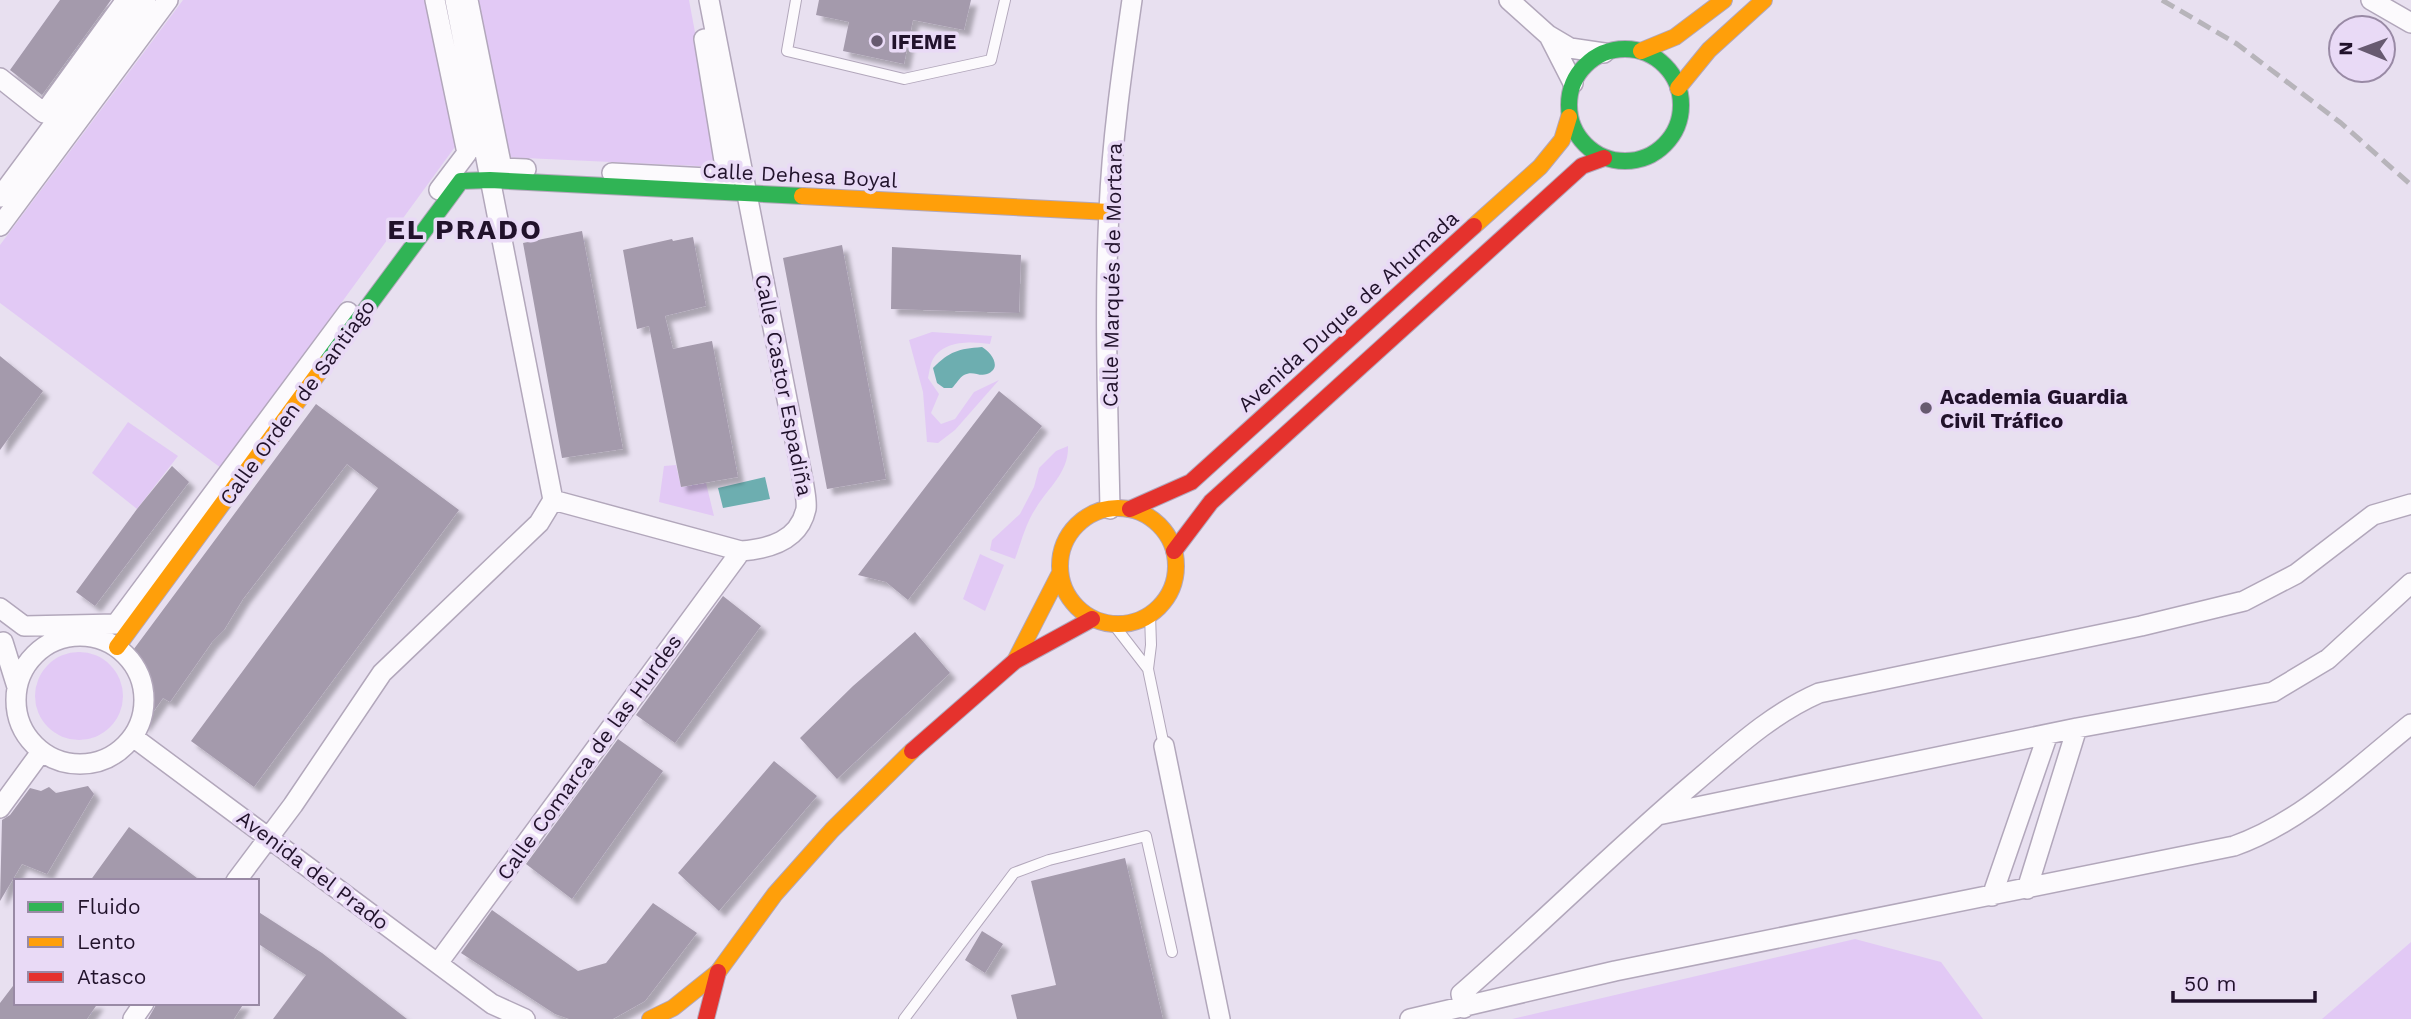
<svg xmlns="http://www.w3.org/2000/svg" width="2411" height="1019" font-family="'Work Sans',sans-serif">
  <defs>
    <filter id="shadow"><feDropShadow dx="6" dy="6" stdDeviation="2" flood-color="#0004"/></filter>
  </defs>
  <rect width="100%" height="100%" fill="#e8e0f0"/>
  <path fill="#e2c9f5" d="M183,0H429L460,140L221,468L0,303V245Z
    M474,0H689L720,167L504,157Z
    M932,332L992,336L990,344C971,341 942,340 932,361C930,366 929,373 928,378L939,394L931,413L941,424L955,419L974,392L999,380L955,430L938,443L927,442L923,392L909,340Z
    M128,422L178,456L137,509L92,473Z
    M1068,446C1069,472 1049,487 1036,508C1026,522 1021,543 1015,559L990,550L992,540L1020,514L1034,487L1039,468L1056,451Z
    M676,465L681,487L706,483L714,516L659,502L664,466Z
    M980,554L1004,565L985,611L963,599Z
    M35 696a44 44 0 1 1 88 0a44 44 0 1 1-88 0Z
    M1855,939L1941,962L1983,1019H1512Z
    M2411,942V1019H2322Z"/>
  <path fill="#6daeb0" d="M982,347C991,352 1003,368 987,374C979,377 973,370 964,375C960,377 956,384 952,388H944L937,383L933,368C950,351 958,349 982,347Z
    M765,477L770,499L723,508L718,488Z"/>
  <path fill="#a49aac" filter="url(#shadow)" d="M60,0H111L42,95L10,70Z
    M819,0H971L964,30L913,20L904,64L843,51L849,22L816,15Z
    M582,231L623,449L562,458L523,243Z
    M693,237L706,306L665,316L673,349L712,341L738,477L681,487L649,326L637,329L623,250L672,239L673,241Z
    M842,245L886,479L827,489L783,258Z
    M892,247L1021,255L1019,313L891,309Z
    M0,356L43,391L0,450Z
    M999,391L1042,426L908,600L886,582L858,575Z
    M316,404L459,510L254,787L191,741L378,488L347,464L243,599L224,630L212,642L170,702L163,698L142,728V689L128,676L130,668L125,661Z
    M172,466L189,482L95,606L76,592L137,509Z
    M723,596L761,626L675,743L636,715Z
    M915,632L950,673L837,779L800,738L853,686Z
    M618,739L663,771L572,899L526,864Z
    M774,761L817,796L719,911L678,873Z
    M88,786L94,794L47,874L22,864L0,901L2,820L10,815L30,788L41,791L49,787L56,793Z
    M129,827L201,881H90Z
    M1125,858L1163,1019H1017L1011,995L1056,985L1031,881Z
    M653,903L697,933L645,1001L613,1019H569L555,1014L461,953L492,910L578,971L606,963Z
    M257,911L322,953L407,1019H273L306,975L257,943Z
    M982,931L1003,944L985,973L965,960Z
    M16,982V1003H98L87,1019H0V1003Z
    M157,1003H244L234,1019H148Z"/>
  <g fill="none" stroke-linecap="round" stroke-linejoin="round">
    <g stroke="#b2a7bb" stroke-width="12">
      <path id="lane" d="M796,0L787,51L904,79L991,60L1005,0
        M1114,625L1148,669L1151,645L1150,614
        M1148,669L1164,746
        M904,1019L1014,873L1049,860L1146,836L1172,952"/>
    </g>
    <g stroke="#b2a7bb" stroke-width="22">
      <path id="street" d="M435,0L467,153L439,190
        M455,0L553,500
        M468,0L502,168L526,169
        M1509,0L1548,35L1570,48L1604,53
        M2371,0L2411,23
        M1549,36L1573,83
        M0,78L44,113L126,0
        M612,173L727,179L704,39
        M0,197L146,0
        M0,226L168,0
        M553,500L741,551C769,549 799,541 806,509C807,502 805,493 804,486L709,0
        M1110,509C1108,409 1104,310 1109,211C1112,140 1122,70 1132,0
        M0,608L24,626L116,624L348,312
        M16 700a64 64 0 1 1 128 0a64 64 0 1 1-128 0Z
        M3,642L17,687
        M133,737L492,1004L525,1019
        M1164,746L1220,1019
        M0,808L41,752
        M1658,815L2077,728L2273,692L2328,659L2411,583
        M236,881L293,805L382,673L539,523L553,500
        M2027,889L2077,728
        M1992,896L2048,734
        M438,963L741,551
        M1464,1008L1461,994C1540,925 1614,851 1694,783C1734,749 1771,714 1819,693L2141,626L2244,601L2296,574L2373,515L2411,504
        M133,1019L144,1003
        M1410,1019L1615,971L2234,846C2302,822 2356,768 2411,724"/>
    </g>
    <g stroke="#b2a7bb" stroke-width="18">
      <path id="fast" d="M1569 105a56 56 0 1 1 112 0a56 56 0 1 1-112 0Z
        M326,363L461,181L490,180L802,196"/>
    </g>
    <g stroke="#b2a7bb" stroke-width="18">
      <path id="slow" d="M1641,51L1675,37L1724,0
        M1678,88L1709,50L1764,0
        M802,196L1109,212
        M1474,226L1540,167L1562,140L1569,117
        M1060 566a58 58 0 1 1 116 0a58 58 0 1 1-116 0Z
        M117,647L326,363
        M1015,661L1060,573
        M650,1019L673,1008L718,972L775,894L832,830L912,751"/>
    </g>
    <g stroke="#b2a7bb" stroke-width="18">
      <path id="jam" d="M1130,509L1191,482L1474,226
        M1174,551L1211,502L1582,166L1604,158
        M912,751L1015,661L1092,619
        M706,1019L718,972"/>
    </g>
    <use href="#lane" stroke="#fcfafd" stroke-width="10"/>
    <use href="#street" stroke="#fcfafd" stroke-width="19"/>
    <use href="#fast" stroke="#30b455" stroke-width="16"/>
    <use href="#slow" stroke="#ff9f0a" stroke-width="16"/>
    <use href="#jam" stroke="#e5322d" stroke-width="16"/>
    <path stroke="#b7b4ba" stroke-width="5" stroke-dasharray="14 7" stroke-linecap="butt" d="M2162,0L2237,44L2341,123L2411,185"/>
  </g>
  <g fill="#675a70" stroke="#e9daf6" stroke-width="2.5">
    <circle cx="877" cy="41" r="7"/>
    <circle cx="1926" cy="408" r="7"/>
  </g>
  <g text-anchor="middle" dominant-baseline="central" stroke-width="7" stroke-linejoin="round" paint-order="stroke">
    <g font-size="21" font-weight="bold" fill="#21122b" stroke="#e9daf6" text-anchor="start">
      <text x="891" y="41">IFEME</text>
      <text x="1940" y="396">Academia Guardia<tspan x="1940" dy="24">Civil Tráfico</tspan></text>
    </g>
    <g font-size="21" fill="#21122b" stroke="#e9daf6">
      <text transform="translate(800 175) rotate(3)">Calle Dehesa Boyal</text>
      <text transform="translate(1112 275) rotate(-89)">Calle Marqués de Mortara</text>
      <text transform="translate(1348 311) rotate(-42)">Avenida Duque de Ahumada</text>
      <text transform="translate(784 385) rotate(79)">Calle Castor Espadiña</text>
      <text transform="translate(297 402) rotate(-54)">Calle Orden de Santiago</text>
      <text transform="translate(589 757) rotate(-54)">Calle Comarca de las Hurdes</text>
      <text transform="translate(313 870) rotate(37)">Avenida del Prado</text>
    </g>
    <g font-size="28" font-weight="bold" letter-spacing="2" fill="#21122b" stroke="#e9daf6">
      <text x="465" y="229">EL PRADO</text>
    </g>
  </g>
  <rect x="14" y="879" width="245" height="126" fill="#e9daf6" stroke="#998aa5" stroke-width="2"/>
  <rect x="28" y="902" width="35" height="10" fill="#30b455" stroke="#998aa5" stroke-width="2"/>
  <text x="77" y="914" font-size="21" fill="#21122b">Fluido</text>
  <rect x="28" y="937" width="35" height="10" fill="#ff9f0a" stroke="#998aa5" stroke-width="2"/>
  <text x="77" y="949" font-size="21" fill="#21122b">Lento</text>
  <rect x="28" y="972" width="35" height="10" fill="#e5322d" stroke="#998aa5" stroke-width="2"/>
  <text x="77" y="984" font-size="21" fill="#21122b">Atasco</text>
  <g transform="translate(2362 49) rotate(271)"><circle r="33" fill="#e9daf6" stroke="#998aa5" stroke-width="2"/>
  <path d="M0-5L12 26L0 18L-12 26Z" fill="#675a70"/>
  <text y="-10" font-size="19" font-weight="bold" text-anchor="middle" fill="#21122b">N</text>
  </g>
  <path d="M2173 991v10h142v-10" fill="none" stroke="#21122b" stroke-width="3.5"/>
  <text x="2184" y="991" font-size="21" fill="#21122b" stroke="#e9daf6" stroke-width="5" paint-order="stroke">50 m</text>
</svg>
